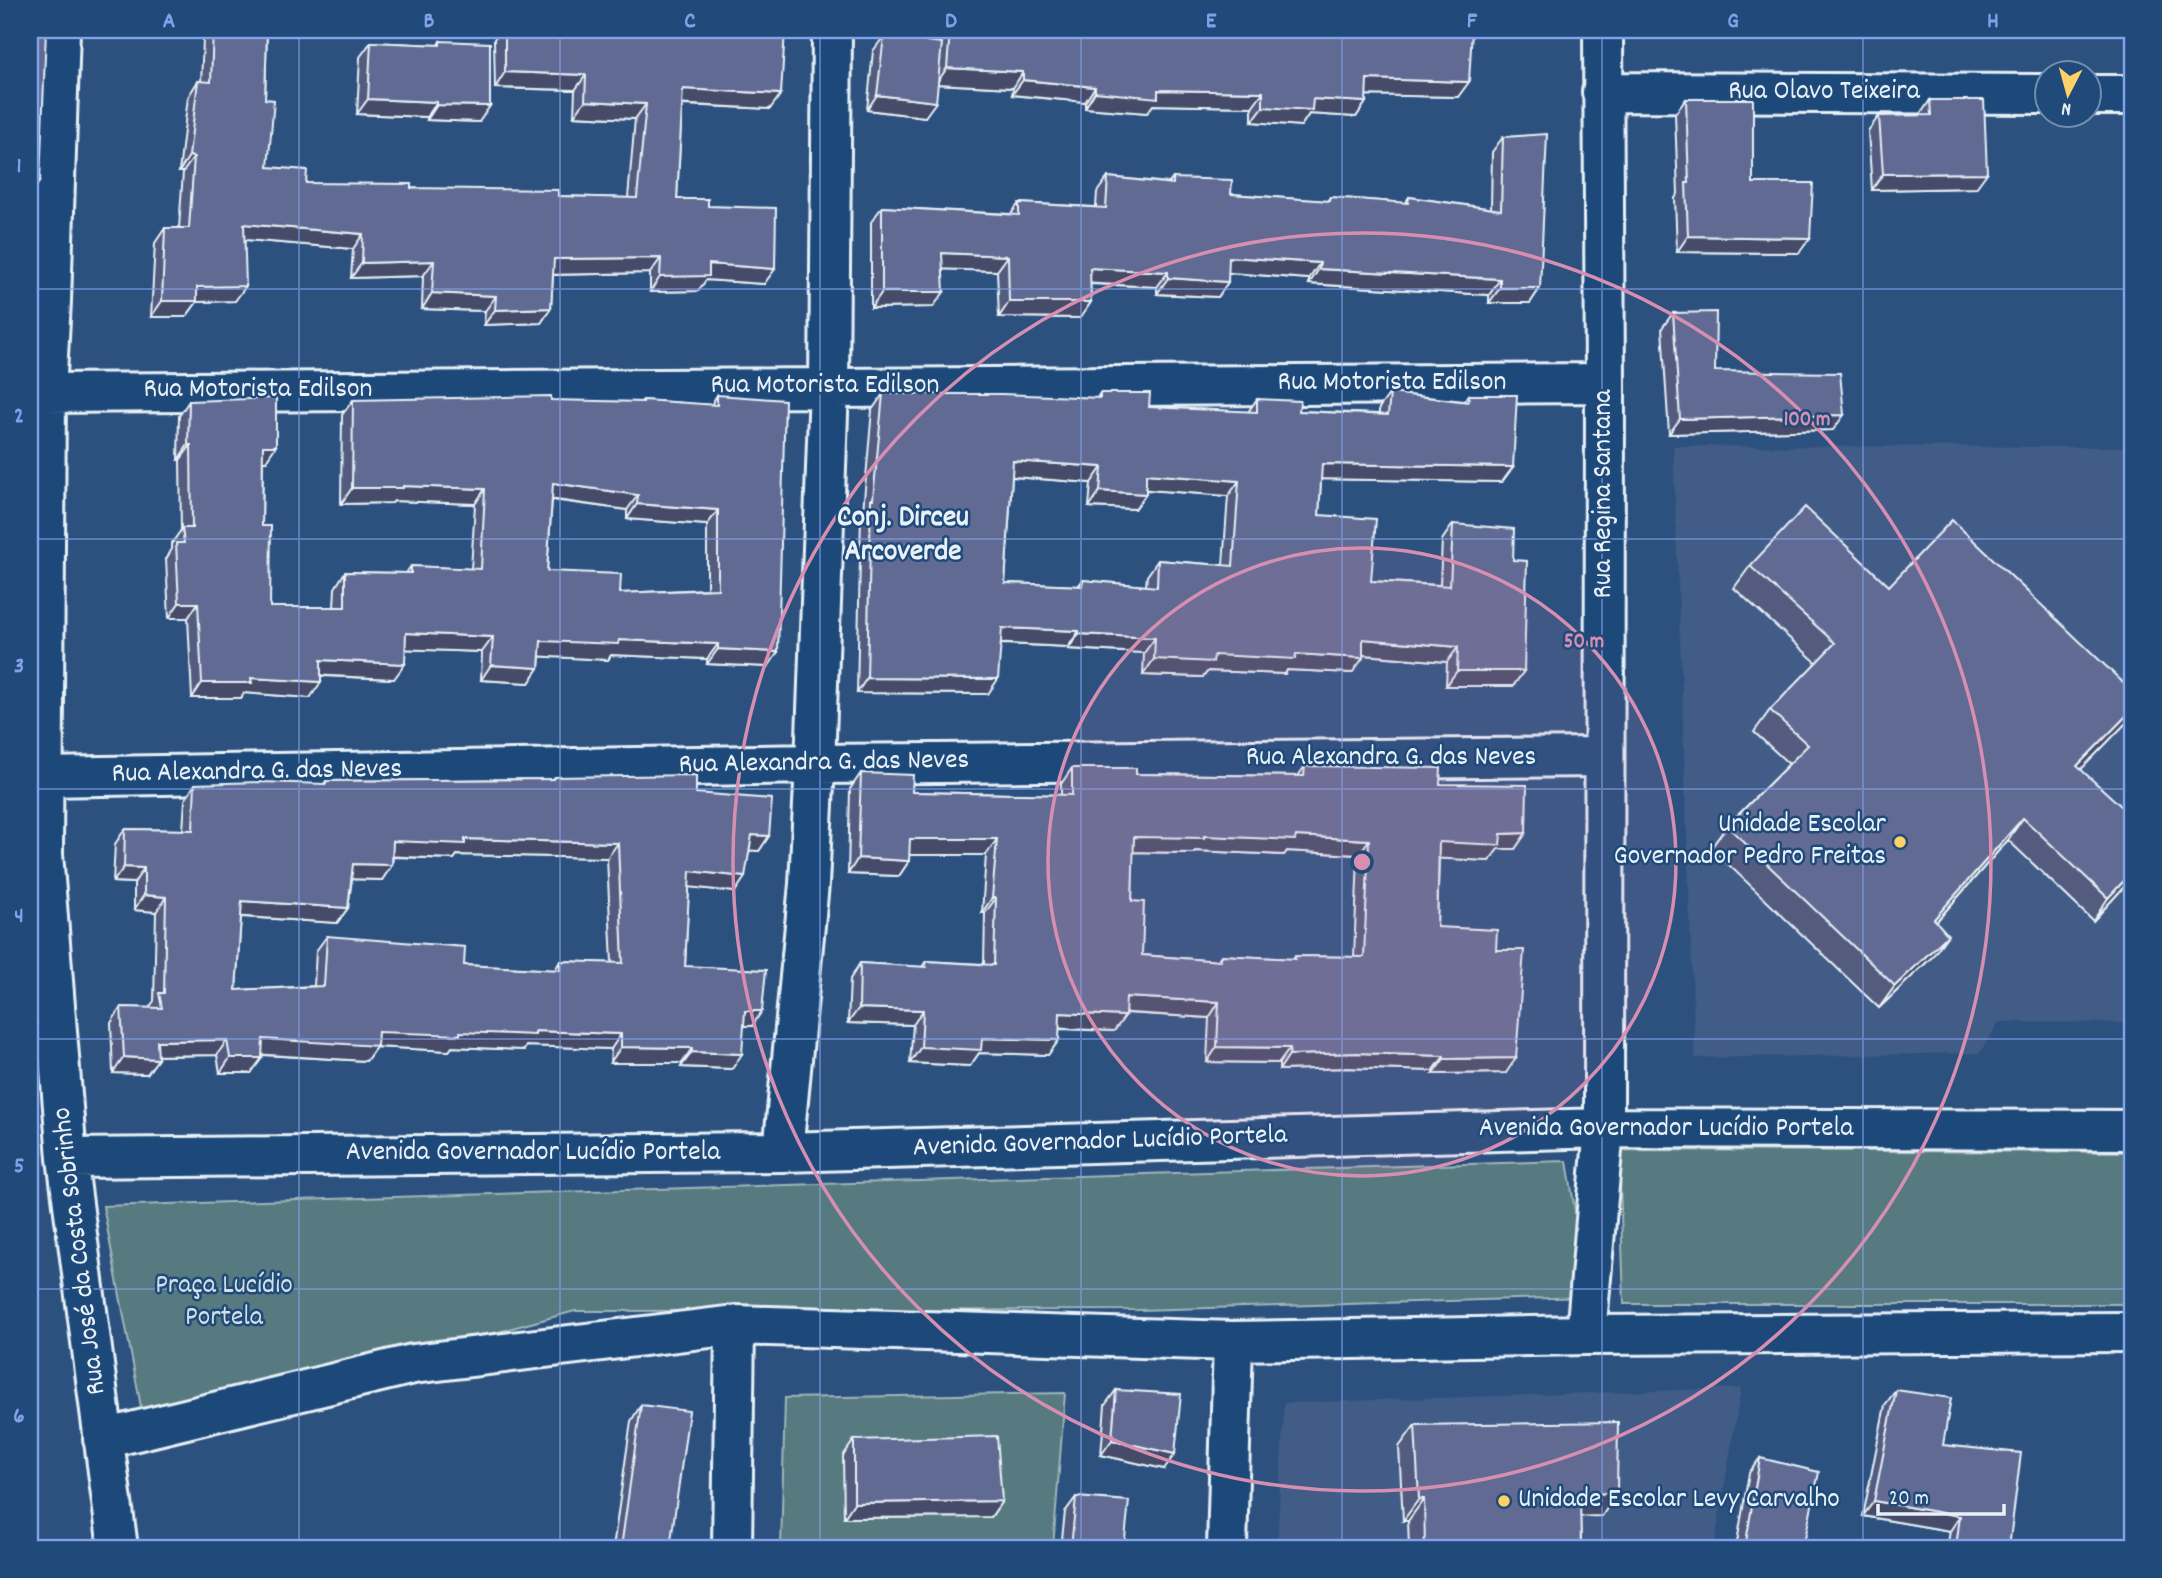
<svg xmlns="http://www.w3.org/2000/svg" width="2162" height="1578" font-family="Dekko,sans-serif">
  <rect width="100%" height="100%" fill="#2c517f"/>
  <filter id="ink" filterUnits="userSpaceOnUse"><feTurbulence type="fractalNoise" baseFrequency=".0143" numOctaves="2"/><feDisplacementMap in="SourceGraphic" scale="14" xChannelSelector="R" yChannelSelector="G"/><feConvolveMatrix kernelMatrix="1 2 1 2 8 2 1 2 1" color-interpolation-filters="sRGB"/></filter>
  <g filter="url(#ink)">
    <path fill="#3f5c87" d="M1673,446L2132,447V1023L1999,1022L1980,1053L1695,1058Z
      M1741,1388L1714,1548H1277L1284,1403Z"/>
    <path fill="#577a7f" stroke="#a0b6bc" stroke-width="2" d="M1619,1150L2132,1152V1304H1624Z
      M1567,1161L1589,1297L1138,1310L575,1311L145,1428L103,1206Z
      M1065,1393L1053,1548H781L785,1398Z"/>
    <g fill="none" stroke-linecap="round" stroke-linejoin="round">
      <g stroke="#e8f1f8" stroke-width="26">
        <path id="service" d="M30,1003L55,1005"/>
      </g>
      <g stroke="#e8f1f8" stroke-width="44">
        <path id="minor" d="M60,30L51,301L46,393L43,854L67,1158L118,1548
          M1602,92L2046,94
          M2088,95H2132
          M46,393L1605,383
          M44,777L815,764L1604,757
          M783,1152L809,884L815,764L829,387L832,30
          M67,1158L783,1152L1604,1128L2132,1130
          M1586,1335L1604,1128L1605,383L1603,30
          M103,1439L413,1364L735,1325L1233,1341L1586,1335L2132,1332
          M732,1548L735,1325
          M1227,1548L1233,1341"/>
      </g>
      <use href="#service" stroke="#1f4a7a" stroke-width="21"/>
      <use href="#minor" stroke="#1f4a7a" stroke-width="38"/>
    </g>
    <path fill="#535c7e" stroke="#e8f1f8" stroke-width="2" fill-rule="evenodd" d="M210,30H267L265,99L268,167L306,183L558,196L628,198L635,119L574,116L575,90L495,88L494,39L501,30H643L642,32L730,33L732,30H785L770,109L682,105L677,199L708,206L764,284L706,280L698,291L650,292V273L553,275L551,308L541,323L484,325L485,311L422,309L423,276L351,278L353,249L245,240L235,301L197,302L186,317H151L155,243L165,228H179L183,172H179L188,97L198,81L201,82L203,40Z
      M945,30H1105L1183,37V34L1186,30H1472L1458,97L1366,95V102L1356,117L1309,114L1301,126L1252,122V107L1153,105L1147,113L1085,108V102L1012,95L1013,88L938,84L925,117L867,110L873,51L884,36L940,42L941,36Z
      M440,41L479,122L427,120V117L357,114L360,57L371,42L438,45Z
      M1686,99L1753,183L1799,253L1677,252L1675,198L1678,194L1675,114Z
      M1930,100L1976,188L1872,190L1868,131L1879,116L1920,115Z
      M1503,137L1540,288L1530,303H1489V295L1309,284V279L1228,273V282L1218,297L1157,294V287L1090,284L1091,302L1080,318L999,317L997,271L943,269L933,307L871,308V222L882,207L1011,214L1019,203L1096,207L1097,192L1108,177L1169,183L1173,178L1231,194L1327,201L1330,197L1405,203L1409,197L1491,209L1492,152Z
      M1673,313L1715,371L1833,430L1669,434L1662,328Z
      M1100,393L1149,407L1248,412L1257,399L1299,411L1379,414V408L1390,393L1464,401L1469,395L1502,482L1321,479L1319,515L1371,581L1440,585L1442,540L1453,524L1513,560L1524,671L1513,686H1446L1447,662L1363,655L1352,673L1287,670L1285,674L1208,671L1203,677L1143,675L1144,653L1068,649V647L1001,644L988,694L857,693L861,514L863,511L872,410L883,394L1097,398ZM1012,477L1091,483L1089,507L1135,509L1146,494V490L1228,496L1223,565L1158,560L1147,576L1146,586L1083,580L1078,586L1005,583Z
      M717,395L768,667L707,664V659L611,655L608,660L540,656L539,668L529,683L481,680L482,652L405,649L394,679L321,676L310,698L244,693L241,698H192L188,618H169L166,559L172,549V543L181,530L180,460H178L179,416L189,401L266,461H263L262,526L270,607H334L335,588L345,572L406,573L411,566L471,569L475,504L394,501L392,503L341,504L342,415L353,400L641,402L643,400L711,405ZM552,500L627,510V519L707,525V589L620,593L547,571Z
      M1750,566L1889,586L2126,723L2081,769L2132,878L2093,921L2008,840L1936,922L1932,957L1879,1008L1711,848L1727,826L1789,764L1754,732L1770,710L1817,663L1734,588Z
      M1305,766L1440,784L1526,833L1515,849H1498L1489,861L1439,858L1437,927L1496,950L1506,1073L1433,1074V1071L1346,1068L1279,1070V1063L1207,1062L1209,1018L1125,1013V1016L1114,1031L1059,1029V1040L1048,1055L979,1053L970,1066L910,1063L913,1025L848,1023L850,979L860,963L922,967L926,961L984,964L985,913H982L986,855H909V861L899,876L848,874L850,789L861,773L912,792L1061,795V784L1072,768L1136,774L1298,776ZM1195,851L1284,855L1287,851L1358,855L1354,957L1295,956L1293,959L1221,955L1217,961L1142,955L1132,901L1133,852L1193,853Z
      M555,777L696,793L769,836L759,851L750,850L735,892L689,887L685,966L752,1026H744L732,1069L681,1067L682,1063H610L611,1049L526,1046L524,1050L452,1047L449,1051L376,1047L366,1061L262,1055L251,1073H220L217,1055L158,1056V1059L147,1074L113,1073L111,1023L121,1007L149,1008L154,1001L156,912L134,910V883L113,882L115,844L125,829L183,830L185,800L195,784H324L326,781L553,779ZM457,855L607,858L612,963L560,961L555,970L464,965L327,936L316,951L314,986L236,990L241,917L337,923L348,908L352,879L382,880L392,865L393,857L454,859Z
      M1116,1390L1164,1469L1101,1455L1105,1405Z
      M1896,1390L1943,1445L2009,1548H1947L1950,1531L1863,1516L1885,1405Z
      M641,1405L670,1548H613L631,1421Z
      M2132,1406V1467H2130Z
      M1415,1425L1602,1516H1580L1581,1548H1409L1408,1521H1403L1399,1447Z
      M854,1440L1002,1501L991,1517L844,1518L843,1456Z
      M1760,1458L1803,1548H1736L1749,1473Z
      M1076,1497L1124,1548H1061L1065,1512Z"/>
    <path fill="#444b67" stroke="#e8f1f8" stroke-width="2" d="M947,68L1023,72L1013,88L936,84Z
      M505,72L586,75L575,90L495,88Z
      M1367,79L1469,82L1458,97L1356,95Z
      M1023,80L1095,87L1085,102L1012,95Z
      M683,89L781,94L770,109L672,104Z
      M1158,90L1263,92L1252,107L1153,105L1147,113L1085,108L1095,92Z
      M877,95L936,102L925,117L867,110Z
      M368,99L437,102L427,117L357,114Z
      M1313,99L1366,102L1356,117L1309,114L1301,126L1252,122L1263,107Z
      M585,101L646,104L635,119L574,116Z
      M437,105L490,106L479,122L427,120Z
      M189,156L194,157L183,172H179Z
      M1987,173L1976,188L1872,190L1883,174Z
      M30,181H40L30,196Z
      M244,224L363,234L353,249L234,239Z
      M1688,236L1810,238L1799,253L1677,252Z
      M942,253L1008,256L997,271L932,269Z
      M1229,257L1320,263L1309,279L1218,272Z
      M661,258L650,273L543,275L554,259Z
      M434,261L423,276L351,278L362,263Z
      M709,264L775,269L764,284L706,280L698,291L650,292L660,277Z
      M1090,268L1168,272L1157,287L1080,283Z
      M1319,269L1500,279L1489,295L1309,284Z
      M1168,278L1228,282L1218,297L1157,294Z
      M246,286L235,301L197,302L186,317H151L162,301L197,287Z
      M1500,288H1540L1530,303H1489Z
      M882,292H944L933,307L871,308Z
      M432,293L496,296L485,311L422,309Z
      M1009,302H1091L1080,318L999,317Z
      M551,308L541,323L484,325L495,310Z
      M1844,415L1833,430L1669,434L1680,419Z
      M188,445H191L180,460H178Z
      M263,446H276L266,461H252Z
      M1013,461L1102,467L1091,483L1003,476Z
      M1322,464L1513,467L1502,482L1311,479Z
      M1146,474L1239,481L1228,496L1136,489Z
      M553,483L638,495L627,510L542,498Z
      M403,486L485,489L475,504L394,501L392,503L341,504L352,488Z
      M1100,491L1146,494L1135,509L1089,507Z
      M637,504L718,510L707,525L627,519Z
      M179,603H198L188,618H169Z
      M1002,628L1079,631L1068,647L991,643Z
      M406,633L493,637L482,652L395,649Z
      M1079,634L1155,638L1144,653L1068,649Z
      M1363,639L1458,647L1447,662L1353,654Z
      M619,640L718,644L707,659L611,655L608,660L531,656L541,641Z
      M718,649L778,652L768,667L707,664Z
      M1296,654L1363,658L1352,673L1287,670L1285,674L1208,671L1203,677L1143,675L1154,659L1214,655Z
      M321,660L405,664L394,679L310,675Z
      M491,665L539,668L529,683L481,680Z
      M1457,671H1524L1513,686H1446Z
      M251,678L321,682L310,698L244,693L241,698H192L202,683Z
      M867,678L998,679L988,694L857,693Z
      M2132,710V714L2126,723L2062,789L2077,766Z
      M2023,818L2008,840L1918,942L1934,919Z
      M1526,833L1515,849H1498L1489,861L1428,858L1439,842L1501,834Z
      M752,835L769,836L759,851L741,850Z
      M1204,836H1296L1369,840L1358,855L1287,851L1284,855L1195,851L1193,853L1123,852L1134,837Z
      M465,839L618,843L607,858L457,855L454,859L382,856L393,841Z
      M910,839H997L986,855H900Z
      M858,858L909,861L899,876L848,874Z
      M353,864L392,865L382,880L343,879Z
      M124,867L144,868L134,883L113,882Z
      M690,871L745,877L735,892L679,886Z
      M2132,872V878L2093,921L2108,898Z
      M144,895L166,897L156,912L134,910Z
      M992,898H996L985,913H982Z
      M242,901L348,908L337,923L232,916Z
      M1948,935L1932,957L1879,1008L1895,986Z
      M1126,997L1219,1002L1209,1018L1115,1012Z
      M859,1008L923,1010L913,1025L848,1023Z
      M745,1011H762L752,1026H735Z
      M1060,1013L1125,1016L1114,1031L1049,1028Z
      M535,1031L621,1034L611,1049L526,1046L524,1050L452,1047L449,1051L376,1047L366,1061L252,1054L263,1039L378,1032Z
      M982,1038L1059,1040L1048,1055L979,1053L970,1066L910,1063L921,1047Z
      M227,1040L217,1055L147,1056L157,1041Z
      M621,1047L692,1048L682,1063H610Z
      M1217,1047L1290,1048L1279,1063L1207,1062Z
      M692,1052L742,1054L732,1069L681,1067Z
      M1357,1053L1444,1056L1433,1071L1346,1068L1279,1070L1289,1055Z
      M124,1057L158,1059L147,1074L113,1073Z
      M230,1058H262L251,1073H220Z
      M1516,1058L1506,1073L1433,1074L1444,1059Z
      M1112,1440L1175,1454L1164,1469L1101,1455Z
      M1617,1493L1602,1516L1564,1517L1580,1494Z
      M1419,1499H1424L1408,1521H1403Z
      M1002,1501L991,1517L844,1518L854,1503Z
      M1874,1501L1960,1516L1950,1531L1863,1516Z"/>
    <path fill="#616b93" stroke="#e8f1f8" stroke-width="2" fill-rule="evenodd" d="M30,30H46L40,181H30Z
      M213,30H267L265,99L274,100L268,167L307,170L306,183L411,184V188L558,190V196L637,198L646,104L585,101L586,75L505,72V30H643L642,32L735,33V30H785L781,94L683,89L677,199H708V206L776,208L775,269L709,264V276L660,277L661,258L554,259L551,308L495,310L496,296L432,293L434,261L362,263L363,234L244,224L246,286L197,287V301H162L165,228H189L194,157L189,156L198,81L211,82Z
      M950,30H1105L1193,38L1194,30H1472L1469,82L1367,79L1366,102L1313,99L1312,110L1263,107V92L1158,90V98L1095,92V87L1023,80V72L947,68Z
      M884,36L942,43L936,102L877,95Z
      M440,41L490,43V106L437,105V102L368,99L371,42L440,45Z
      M1686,99H1753V183H1813L1810,238L1688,236L1686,183H1689Z
      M1930,100H1984L1987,173L1883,174L1879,116L1931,115Z
      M1547,134L1540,288H1500V279L1319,269L1320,263L1229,257L1228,282L1168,278V272L1090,268L1091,302H1009L1008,256L942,253L944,292H882V207L1019,215V203L1106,208L1108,177L1173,184V178L1232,180L1231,194L1329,201L1330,197L1408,203L1409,197L1501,210L1503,137Z
      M1716,312L1715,371L1840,373L1844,415L1680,419L1673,313Z
      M1100,393H1150L1149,407L1257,412V399L1300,401L1299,411L1388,415L1390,393L1468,402L1469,395H1517L1513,467L1322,464L1319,515L1376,519L1371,581L1450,586L1453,524L1514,529L1513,560L1527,561L1524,671H1457L1458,647L1363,639V658L1296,654L1295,659L1214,655L1213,662L1154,659L1155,638L1079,634V631L1002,628L998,679L867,678L871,499H873L883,394H1002L1100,398ZM1013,461L1102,467L1100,491L1146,494V474L1239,481L1233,566L1158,560L1157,587L1083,580L1082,586L1005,583Z
      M717,395L785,400L778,652L718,649V644L619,640L618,644L541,641L539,668L491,665L493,637L406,633L405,664L321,660V682L251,678L252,683H202L198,603H179L176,543H184L182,528H192L191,445H188L189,401L276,398V446H263L262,526H271L270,607H345V572L411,573V566L481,569L485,489L403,486V488H352L353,400L551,396V400L643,402V400L717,405ZM553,483L638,495L637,504L718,510V589L620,593L621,574L547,571Z
      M1805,507L1889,586L1952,520L2132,691V710L2077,766L2132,816V872L2108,898L2023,818L1934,919L1948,935L1895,986L1727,826L1808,745L1770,710L1835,643L1750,566Z
      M1305,766L1441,768L1440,784L1527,785L1526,833L1501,834L1500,845L1439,842L1437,927L1497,930L1496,950H1524L1516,1058L1444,1059V1056L1357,1053L1289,1055L1290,1048L1217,1047L1219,1002L1126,997L1125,1016L1060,1013L1059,1040L982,1038L981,1050L921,1047L923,1010L859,1008L860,963L926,967V961L994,965L996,898H992L997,839H910L909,861L858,858L861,773L913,775L912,792L1072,795V768H1136V774L1304,776ZM1204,836L1295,840L1296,836L1369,840L1364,957L1295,956V959L1221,955V961L1142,955L1144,902L1132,901L1134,837L1204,838Z
      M696,775V793L772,799L769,836L752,835L745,877L690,871L685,966L766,970L762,1011H745L742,1054L692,1052V1048L621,1047V1034L535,1031V1035L460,1032V1035L378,1032L377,1046L263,1039L262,1058H230L227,1040L157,1041L158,1059L124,1057L121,1007L162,1008L159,993H164L166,897L144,895V868L124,867L125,829L193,830L195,784L260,782L326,784V781L554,779L555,777ZM465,839L618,843L623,963L560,961V970L464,965L465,947L327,936L324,986L236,990L242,901L348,908L353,864L392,865L393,841L465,844Z
      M1116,1390L1181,1394L1175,1454L1112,1440Z
      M1896,1390L1951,1398L1943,1445L2021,1453L2009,1548H1964L1956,1547L1960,1516L1874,1501Z
      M641,1405L689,1411L670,1548H621Z
      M1618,1422L1617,1493L1580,1494L1581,1548H1425L1424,1499H1419L1415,1425Z
      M997,1436L1002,1501L854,1503V1440Z
      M1760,1458L1819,1472L1803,1548H1745Z
      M1076,1497L1129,1501L1124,1548H1071Z"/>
  </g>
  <path fill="none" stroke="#82a0e8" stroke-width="2" stroke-opacity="0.55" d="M299,30V1548M560,30V1548M820,30V1548M1081,30V1548M1342,30V1548M1602,30V1548M1863,30V1548M30,289H2132M30,539H2132M30,789H2132M30,1039H2132M30,1289H2132"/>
  <circle cx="1362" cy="862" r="314" fill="#d78fb1" fill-opacity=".12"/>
  <g fill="none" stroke="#d78fb1" stroke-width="3.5">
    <circle cx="1362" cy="862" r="314"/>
    <circle cx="1362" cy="862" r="629"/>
  </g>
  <g fill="#ffd166" stroke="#1f4a7a" stroke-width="2.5">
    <circle cx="1900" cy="842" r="7"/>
    <circle cx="1504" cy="1501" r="7"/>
  </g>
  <g text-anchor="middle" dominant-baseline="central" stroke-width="5" stroke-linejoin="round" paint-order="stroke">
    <g font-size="28" fill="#e8f1f8" stroke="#1f4a7a">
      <text x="1824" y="93">Rua Olavo Teixeira</text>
      <text x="1392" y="384">Rua Motorista Edilson</text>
      <text x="825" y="387">Rua Motorista Edilson</text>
      <text x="258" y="391">Rua Motorista Edilson</text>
      <text transform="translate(1605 494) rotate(-90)">Rua Regina Santana</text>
      <text x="1391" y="759">Rua Alexandra G. das Neves</text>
      <text transform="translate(824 764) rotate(-1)">Rua Alexandra G. das Neves</text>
      <text transform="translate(257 773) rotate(-1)">Rua Alexandra G. das Neves</text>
      <text x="1666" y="1130">Avenida Governador Lucídio Portela</text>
      <text transform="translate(1100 1143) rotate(-2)">Avenida Governador Lucídio Portela</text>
      <text x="533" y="1154">Avenida Governador Lucídio Portela</text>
      <text transform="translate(81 1251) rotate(-97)">Rua José da Costa Sobrinho</text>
    </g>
    <g font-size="28" fill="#e8f1f8" stroke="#1f4a7a" text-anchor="end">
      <text x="1886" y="826">Unidade Escolar<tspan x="1886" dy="32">Governador Pedro Freitas</tspan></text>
      <text x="1518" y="1501" text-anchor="start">Unidade Escolar Levy Carvalho</text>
    </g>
    <g font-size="28" fill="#d2dfe6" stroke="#1f4a7a">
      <text x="224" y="1287">Praça Lucídio<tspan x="224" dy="32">Portela</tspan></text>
    </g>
    <g font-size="30" font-weight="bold" fill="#e8f1f8" stroke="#1f4a7a">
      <text x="903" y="519">Conj. Dirceu<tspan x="903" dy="34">Arcoverde</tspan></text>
    </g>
  </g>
  <circle cx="1362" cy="862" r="10" fill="#d78fb1" stroke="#1f4a7a" stroke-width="3.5"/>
  <g font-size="21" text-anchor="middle" font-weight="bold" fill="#d78fb1" stroke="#1f4a7a" stroke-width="5" stroke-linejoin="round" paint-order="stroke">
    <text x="1807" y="425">100 m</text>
    <text x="1584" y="647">50 m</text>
  </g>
  <rect width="2162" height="1578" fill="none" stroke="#1f4a7a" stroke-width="77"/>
  <g transform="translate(2068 94) rotate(186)"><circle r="33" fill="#1f4a7a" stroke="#6f8dac" stroke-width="2"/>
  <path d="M0-5L12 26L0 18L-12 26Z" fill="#ffd166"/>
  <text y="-10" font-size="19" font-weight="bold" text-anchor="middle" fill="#e8f1f8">N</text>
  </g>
  <path d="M1878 1504v10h126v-10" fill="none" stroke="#e8f1f8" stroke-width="3.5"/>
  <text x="1889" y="1504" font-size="21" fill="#e8f1f8" stroke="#1f4a7a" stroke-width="5" paint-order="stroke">20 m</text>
  <rect x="38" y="38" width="2086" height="1502" fill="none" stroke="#82a0e8" stroke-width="2.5"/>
  <g font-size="23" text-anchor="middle" font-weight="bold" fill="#82a0e8">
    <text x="169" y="27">A</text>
    <text x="429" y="27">B</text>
    <text x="690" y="27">C</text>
    <text x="951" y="27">D</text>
    <text x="1211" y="27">E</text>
    <text x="1472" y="27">F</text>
    <text x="1733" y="27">G</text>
    <text x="1993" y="27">H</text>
    <text x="19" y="172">1</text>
    <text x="19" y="422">2</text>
    <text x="19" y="672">3</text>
    <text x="19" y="922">4</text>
    <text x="19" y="1172">5</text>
    <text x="19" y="1422">6</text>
  </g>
</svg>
